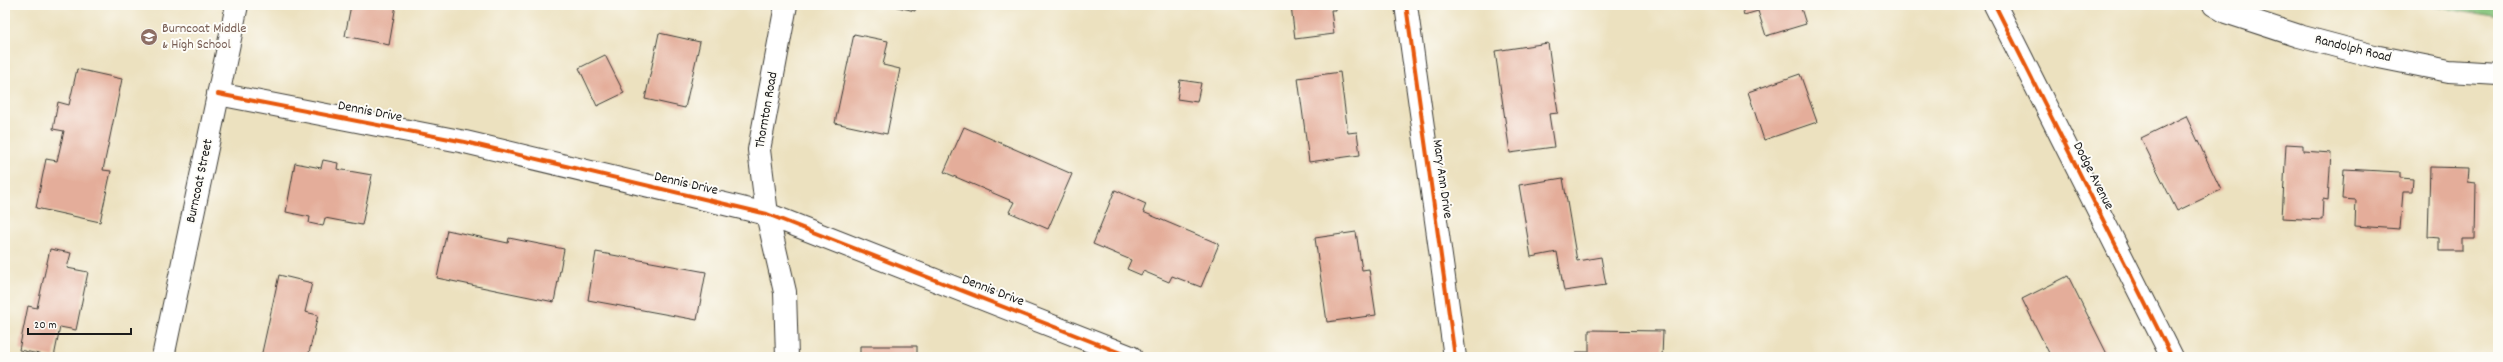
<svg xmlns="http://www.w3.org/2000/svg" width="2503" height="362" font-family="Dekko,sans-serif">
  <rect width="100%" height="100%" fill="#fdfcf7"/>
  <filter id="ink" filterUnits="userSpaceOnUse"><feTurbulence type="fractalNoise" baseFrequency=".025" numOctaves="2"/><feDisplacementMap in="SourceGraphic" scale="8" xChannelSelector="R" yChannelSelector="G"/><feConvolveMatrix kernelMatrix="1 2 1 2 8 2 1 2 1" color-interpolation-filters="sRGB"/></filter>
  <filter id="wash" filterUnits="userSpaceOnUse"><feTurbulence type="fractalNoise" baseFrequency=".012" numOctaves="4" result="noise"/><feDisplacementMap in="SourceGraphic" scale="16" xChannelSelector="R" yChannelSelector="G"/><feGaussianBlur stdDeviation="0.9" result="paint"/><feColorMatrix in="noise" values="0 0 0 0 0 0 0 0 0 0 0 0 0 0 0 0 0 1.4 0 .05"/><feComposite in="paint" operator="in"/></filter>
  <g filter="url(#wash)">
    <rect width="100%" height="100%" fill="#ece1bf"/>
    <path fill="#86c47b" stroke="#51704c" d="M2431,5H2498V17Z"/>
    <g id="blocks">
      <path fill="#e4ad9a" d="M351,5H396L389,45L345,36Z
        M889,5H916L915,11Z
        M1291,5H1336V10H1331L1334,34L1295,39Z
        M1741,5H1800L1806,24L1766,36L1758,11L1744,15Z
        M659,33L700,42L685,108L645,99Z
        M854,34L888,41L883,65L900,69L887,134L835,123Z
        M1548,43L1558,113L1549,114L1554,147L1510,153L1495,51Z
        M605,55L624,93L597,106L579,68Z
        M77,69L122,79L103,170L111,171L100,222L36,208L46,159L57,161L64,131L53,129L58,102L69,105Z
        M1340,72L1348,133L1357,132L1360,155L1309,162L1298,78Z
        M1800,74L1817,122L1764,140L1748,92Z
        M1180,80L1201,83L1197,102L1177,99Z
        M2186,116L2221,190L2177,211L2141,138Z
        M964,127L1072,174L1048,229L1009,212L1014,202L944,172Z
        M2286,144L2303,145V151L2331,153L2328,200L2323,199L2322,220L2282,218Z
        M323,160L338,163L337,169L372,175L362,225L325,218L323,226L309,223L310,217L286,212L295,163L321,168Z
        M2430,167L2469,168L2468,182L2476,183L2475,238H2462V251H2439V238L2428,237Z
        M2344,169L2400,172V178L2413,179L2412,192H2403L2400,229L2355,226L2356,200L2342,199Z
        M1563,178L1577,261L1601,257L1606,285L1564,291L1557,252L1531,257L1519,185Z
        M1115,190L1146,204L1143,212L1219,244L1201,287L1172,276L1169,282L1143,271L1141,275L1127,269L1131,260L1093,244Z
        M447,230L508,243L509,238L564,249L554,302L437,278Z
        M1356,232L1362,270L1369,269L1376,315L1327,322L1315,238Z
        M50,249L71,253L67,268L88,272L76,330L60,327L54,357L19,350L28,306L37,308Z
        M596,252L706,272L697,320L588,300Z
        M279,275L312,283L305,312L318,315L308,357H261Z
        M2068,276L2108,356L2105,357H2051L2022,299Z
        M1589,330L1663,331L1662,357H1577V352H1589Z
        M860,346H917V357H860Z"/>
    </g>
  </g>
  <g filter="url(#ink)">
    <use href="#blocks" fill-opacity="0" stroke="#3b3a34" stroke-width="1"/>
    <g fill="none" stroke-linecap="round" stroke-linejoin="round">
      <g stroke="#3b3a34" stroke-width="24">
        <path id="minor" d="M786,5L759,150L767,214L785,292L787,357
          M1406,5L1455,357
          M1995,5L2172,357
          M218,94L465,142L767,214L1131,357"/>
      </g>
      <g stroke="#3b3a34" stroke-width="24">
        <path id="tertiary" d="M2214,5L2226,12L2299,36L2374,56L2449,71L2498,74"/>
      </g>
      <g stroke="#3b3a34" stroke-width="24">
        <path id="secondary" d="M163,357L237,5"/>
      </g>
      <use href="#minor" stroke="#fff" stroke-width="22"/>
      <use href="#tertiary" stroke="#fff" stroke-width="22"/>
      <use href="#secondary" stroke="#fff" stroke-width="22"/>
      <g stroke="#fdfcf7" stroke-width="6">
        <path id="cycleway" d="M1406,5L1455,357
          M1995,5L2172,357
          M218,94L465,142L767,214L1131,357"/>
      </g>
      <use href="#cycleway" stroke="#e8590c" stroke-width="4"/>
    </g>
  </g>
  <defs>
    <g id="school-disc" transform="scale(0.9)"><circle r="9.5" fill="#8d6e63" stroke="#fdfcf7"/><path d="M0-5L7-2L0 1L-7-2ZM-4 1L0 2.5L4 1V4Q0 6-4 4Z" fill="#fff"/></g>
  </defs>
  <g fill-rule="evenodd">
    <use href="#school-disc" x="149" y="37"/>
  </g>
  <g text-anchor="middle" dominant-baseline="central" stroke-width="4" stroke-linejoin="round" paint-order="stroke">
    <g font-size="14" fill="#785e54" stroke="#fdfcf7" text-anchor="start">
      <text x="162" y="29">Burncoat Middle<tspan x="162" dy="16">&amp; High School</tspan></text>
    </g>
    <g font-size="14" fill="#1c1c1c" stroke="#fdfcf7">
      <text transform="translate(2353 49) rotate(14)">Randolph Road</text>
      <text transform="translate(767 110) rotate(-80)">Thornton Road</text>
      <text transform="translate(370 112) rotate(11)">Dennis Drive</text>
      <text transform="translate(2093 176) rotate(63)">Dodge Avenue</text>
      <text transform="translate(1442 179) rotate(82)">Mary Ann Drive</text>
      <text transform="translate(200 181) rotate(-78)">Burncoat Street</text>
      <text transform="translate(686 184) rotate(13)">Dennis Drive</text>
      <text transform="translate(993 291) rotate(21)">Dennis Drive</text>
    </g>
  </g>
  <rect width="2503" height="362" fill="none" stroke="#fdfcf7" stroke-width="20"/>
  <path d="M28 328v6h103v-6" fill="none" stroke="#1c1c1c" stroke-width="2"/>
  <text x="34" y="328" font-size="12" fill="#1c1c1c" stroke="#fdfcf7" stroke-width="3" paint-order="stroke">20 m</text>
</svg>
